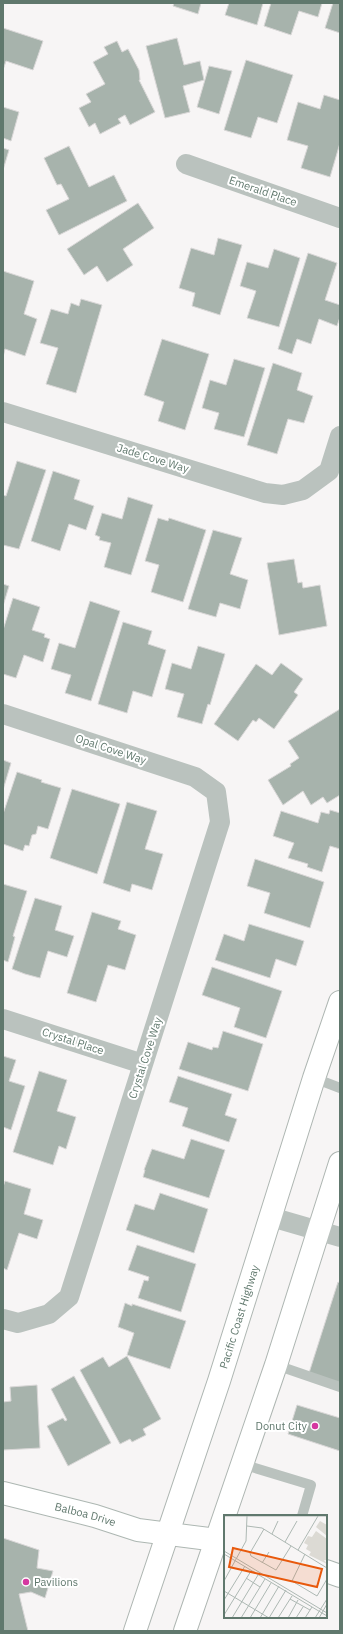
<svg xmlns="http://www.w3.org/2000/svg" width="343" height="1634" font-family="'IBM Plex Sans',sans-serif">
  <rect width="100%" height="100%" fill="#f7f5f5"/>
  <path fill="#a7b3ac" stroke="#d9d7d7" d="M174,3H201L198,14L173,6Z
    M229,3H263L257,25L225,15Z
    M271,3H322L318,17L299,11L291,35L264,26Z
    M333,3H340V33L325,28Z
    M3,28L43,41L33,70L6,61L3,70Z
    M177,38L184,65L200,61L204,80L183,86L190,112L165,118L146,46Z
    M117,41L122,52L128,49L139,70L140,80H139L155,112L130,125L125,115L118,119L121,123L100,134L95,123L89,127L79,108L91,102L86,94L105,84L93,62L108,54L104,47Z
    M246,60L293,75L277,123L258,117L251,138L224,130Z
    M209,66L232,71L219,114L197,107Z
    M324,95L340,100V143L330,177L301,168L308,146L287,140L298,102L320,109Z
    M3,107L19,112L11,141L3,138Z
    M69,146L89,187L114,175L127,201L59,235L46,210L69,199L61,184L57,185L44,158Z
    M3,148L9,150L3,170Z
    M138,203L154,228L123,249L133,265L107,282L97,266L84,275L67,249Z
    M218,238L242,245L220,315L192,306L195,293L179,288L191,248L214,255Z
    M274,249L300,258L279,327L247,318L256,291L240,286L247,262L268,268Z
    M308,253L337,263L325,300L340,305V317L337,326L319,319L311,344L297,339L292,354L278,349Z
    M3,271L34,281L24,314L37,319L25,356L5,349L3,357Z
    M81,299L102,305L76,393L46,384L58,348L40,343L51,309L68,314L71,303L79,306Z
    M162,339L209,354L185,430L158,421L164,402L144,395Z
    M234,359L265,368L244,437L214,429L219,413L202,408L210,380L226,385Z
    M273,363L302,373L297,390L313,396L304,423L288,419L277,454L247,445Z
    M17,461L46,470L19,549L3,545V495L6,496Z
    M53,471L80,480L74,499L94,506L86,530L69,524L60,551L31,541Z
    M128,497L153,505L131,575L104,567L111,543L99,540L100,537L95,535L102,513L122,519Z
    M158,518L168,521L169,518L206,530L183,602L151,592L159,565L145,561Z
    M213,530L242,538L230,574L248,580L240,609L220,603L216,617L188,609Z
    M294,559L298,583L302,582L303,588L320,585L327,626L279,635L267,563Z
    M3,584L9,586L3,606Z
    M13,598L40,607L32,630L45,634L44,637L50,639L43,662L24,655L16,678L3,674V630Z
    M90,601L120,611L91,701L65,693L71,675L51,669L59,643L75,648Z
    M123,622L152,631L148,644L166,650L152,697L133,691L127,713L98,704Z
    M198,646L225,654L210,705L208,704L202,724L177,717L184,694L165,689L172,663L191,669Z
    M281,663L303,679L294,692L298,695L274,729L259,718L256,722L253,720L238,741L214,724L256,664L272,675Z
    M340,709V795L327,803L323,797L311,805L303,791L283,805L268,780L291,766L290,764L299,758L288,741Z
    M3,760L11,763L3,790Z
    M17,772L42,780L41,782L61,788L48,829L38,826L36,834L32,835L29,846L25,845L23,851L3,844V814Z
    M72,789L120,804L97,874L50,858Z
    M127,802L157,811L145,849L163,854L152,890L132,884L130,892L103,883Z
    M330,810L340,813V849L330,846L322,872L307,867L308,864L288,858L294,843L273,836L281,811L318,823L321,812L329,814Z
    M255,859L324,882L310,928L264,913L270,893L247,886Z
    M3,884L27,891L13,936L15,937L8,962L3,960Z
    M35,898L62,906L55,930L74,936L67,957L48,951L40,978L25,974L12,969Z
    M92,912L121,921L118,929L136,935L125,970L108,965L96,1002L67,993Z
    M249,924L304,941L296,966L276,959L270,978L215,960L224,934L244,941Z
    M212,967L282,991L266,1038L234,1027L240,1008L202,995Z
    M223,1031L263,1044L248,1091L179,1069L188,1042L212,1050L213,1047L218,1048Z
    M3,1056L16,1060L9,1081L25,1086L11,1130L3,1127Z
    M39,1071L67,1080L57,1111L76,1117L66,1149L59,1146L53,1165L13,1152Z
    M178,1076L232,1094L225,1115L237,1119L229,1142L182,1126L188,1108L169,1102Z
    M191,1139L225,1150L209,1198L143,1177L145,1170H144L152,1149L184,1159Z
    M5,1181L31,1189L24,1214L43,1220L37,1239L19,1233L7,1270L3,1268V1187Z
    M160,1193L208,1209L194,1253L126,1230L135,1204L154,1210Z
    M137,1245L196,1264L181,1312L138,1298L144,1280L148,1281L149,1277L128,1270Z
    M338,1282L340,1283V1383L309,1373Z
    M125,1303L132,1306V1304L186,1321L170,1369L127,1355L134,1333L118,1327Z
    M127,1356L161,1419L143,1429L146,1435L132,1442L130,1439L120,1444L80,1370L103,1357L109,1367Z
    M74,1376L111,1443L68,1466L47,1426L63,1418L65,1421L67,1420L51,1389Z
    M37,1385L40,1448L3,1450V1402L11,1401L10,1387Z
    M297,1405L340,1418V1451L288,1434Z
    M3,1538L39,1550L37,1568L53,1571L45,1598L31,1592L19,1594L28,1631H3Z"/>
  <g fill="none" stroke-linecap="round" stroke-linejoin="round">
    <g stroke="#adb7b2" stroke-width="24">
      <g id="secondary">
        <path id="s1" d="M3,1493L95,1516L138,1530L225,1541"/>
        <path d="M326,1571L340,1576"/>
      </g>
    </g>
    <g stroke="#aeb6b2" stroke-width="24">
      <g id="highway">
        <path id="s2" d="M135,1631L219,1381L314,1078L340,1002"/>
        <path d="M185,1631L276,1365L340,1163"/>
      </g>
    </g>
    <path stroke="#bac2be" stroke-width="10" d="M314,1078L340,1088
      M276,1365L340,1387
      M242,1464L311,1485L302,1516"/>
    <path stroke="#bac2be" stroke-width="20" d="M186,164L340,218
      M3,412L265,493L283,495L303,490L329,471L340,436
      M3,714L195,777L216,792L220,822L69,1297L49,1314L18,1323L3,1319
      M3,1019L143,1064
      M271,1217L340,1237"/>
    <use href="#secondary" stroke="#fff" stroke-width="22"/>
    <use href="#highway" stroke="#fff" stroke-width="22"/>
  </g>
  <g fill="#d537a0" stroke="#fff" stroke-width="1.5">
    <circle cx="315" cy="1426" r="4"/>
    <circle cx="26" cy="1582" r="4"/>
  </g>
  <g text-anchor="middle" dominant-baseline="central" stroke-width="4" stroke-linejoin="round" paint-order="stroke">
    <g font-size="11" fill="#60786d" stroke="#fff">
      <text transform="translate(263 191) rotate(19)">Emerald Place</text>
      <text transform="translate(153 458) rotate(17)">Jade Cove Way</text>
      <text transform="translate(111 749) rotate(18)">Opal Cove Way</text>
      <text transform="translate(73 1041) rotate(18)">Crystal Place</text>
      <text transform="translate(145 1058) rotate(-72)">Crystal Cove Way</text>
      <text stroke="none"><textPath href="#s2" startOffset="331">Pacific Coast Highway</textPath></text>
      <text stroke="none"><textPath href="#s1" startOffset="85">Balboa Drive</textPath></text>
    </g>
    <g font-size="11" fill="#60786d" stroke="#fff" text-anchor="end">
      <text x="307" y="1426">Donut City</text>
      <text x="34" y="1582" text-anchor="start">Pavilions</text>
    </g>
  </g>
  <g transform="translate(224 1515)">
    <rect width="103" height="103" fill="#f7f5f5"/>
    <path d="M96,6L103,10V21L92,12ZM92,16L103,24V45H100L103,49L85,40L87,37L82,34L84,30L80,28L84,21L88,22Z" fill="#dcdad4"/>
    <path fill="none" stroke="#adb8b3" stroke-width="1" d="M0,1H103M23,11L38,13L103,53M40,14L26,38L27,41L52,55L67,31M48,19L54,6M61,27L73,6M74,35L94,1M0,36L103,98M0,39L103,101M81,39L68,66L93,81L103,64M38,48L45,37M22,63L36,72M0,66L22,26L23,1M0,76L45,103L62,75M66,84L86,95M0,85L21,51M0,100L27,56M8,103L34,60M17,103L41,64M26,103L47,68M36,103L55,71M54,103L68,81M64,103L74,85M72,103L79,92M81,103L88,92M91,103L103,84M95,103L103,89"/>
    <path fill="#e8590c" fill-opacity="0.15" stroke="#e8590c" stroke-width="2" d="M9,33L98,54L93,72L5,52Z"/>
    <rect width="103" height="103" fill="none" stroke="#60786d" stroke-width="2"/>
  </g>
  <rect width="343" height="1634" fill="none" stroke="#60786d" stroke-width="8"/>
</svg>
